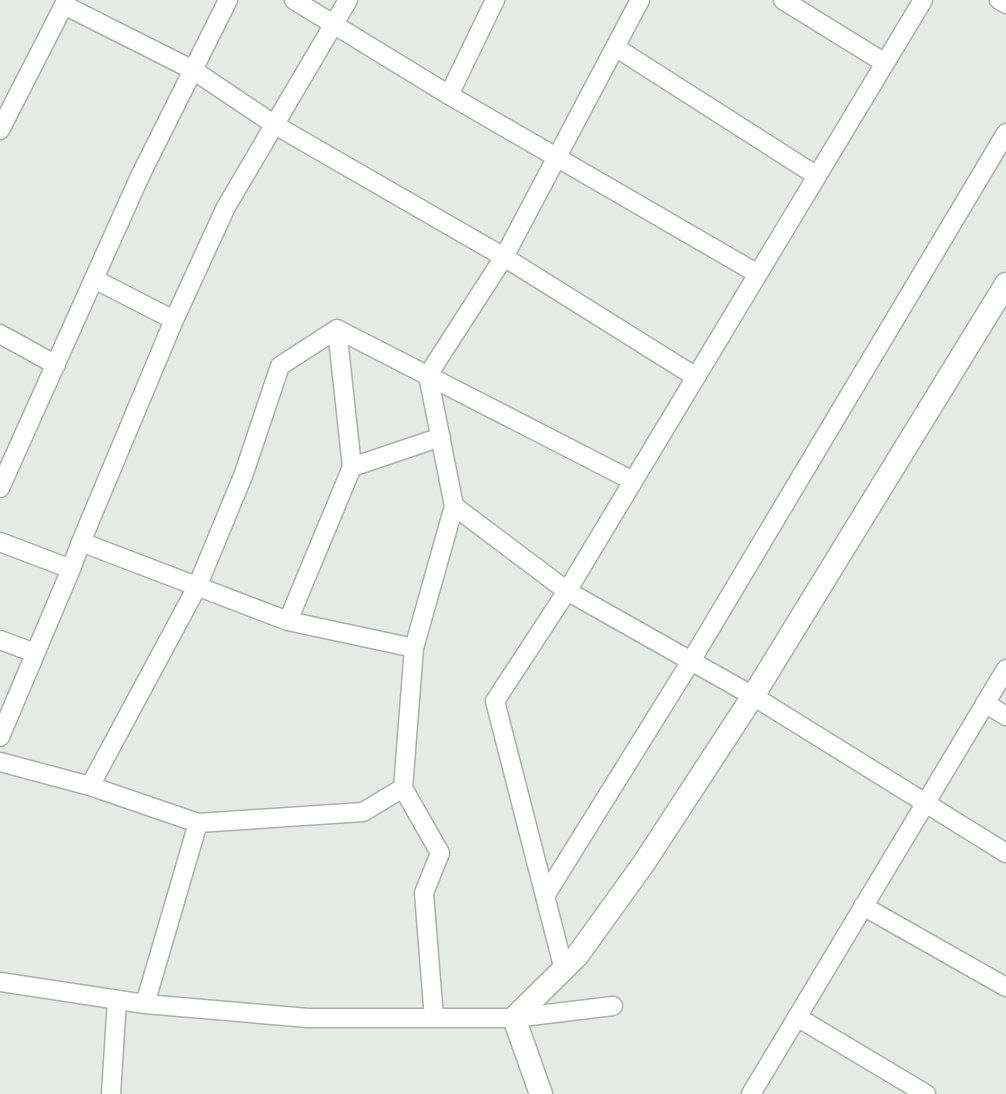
<svg xmlns="http://www.w3.org/2000/svg" width="1006" height="1094" font-family="Manrope,sans-serif">
  <rect width="100%" height="100%" fill="#e4ebe4"/>
  <g fill="none" stroke-linecap="round" stroke-linejoin="round">
    <g stroke="#a9b0a9" stroke-width="21">
      <path id="minor" d="M294,0L449,95L758,274
        M640,0L504,257L428,375L454,506L567,591L753,696L1006,853
        M783,0L885,63
        M999,0L1006,4
        M615,47L817,176
        M449,95L495,0
        M0,130L64,5L193,70L275,125L504,257L696,377
        M94,279L174,320
        M337,329L352,467
        M0,334L56,365
        M0,488L141,174L228,0
        M0,542L71,569L81,542L288,621L414,648L454,506
        M81,542L174,320L226,207L348,0
        M288,621L352,467L441,437
        M0,640L35,653
        M985,703L1006,716
        M0,737L71,569
        M0,762L90,786L197,587L243,476L280,366L337,329L633,481
        M90,786L198,823
        M403,788L440,853L424,893L434,1018
        M545,896L691,661L1006,133
        M863,906L1006,987
        M564,970L495,701L567,591L923,0
        M0,982L145,1004L308,1018H514L613,1006
        M145,1004L198,823L363,812L403,788L414,648
        M797,1017L926,1094
        M111,1094L117,1000
        M751,1094L1006,669"/>
    </g>
    <g stroke="#a9b0a9" stroke-width="25">
      <path id="tertiary" d="M541,1094L514,1018L577,956L644,863L753,696L1006,284"/>
    </g>
    <use href="#minor" stroke="#fff" stroke-width="18"/>
    <use href="#tertiary" stroke="#fff" stroke-width="22"/>
  </g>
</svg>
